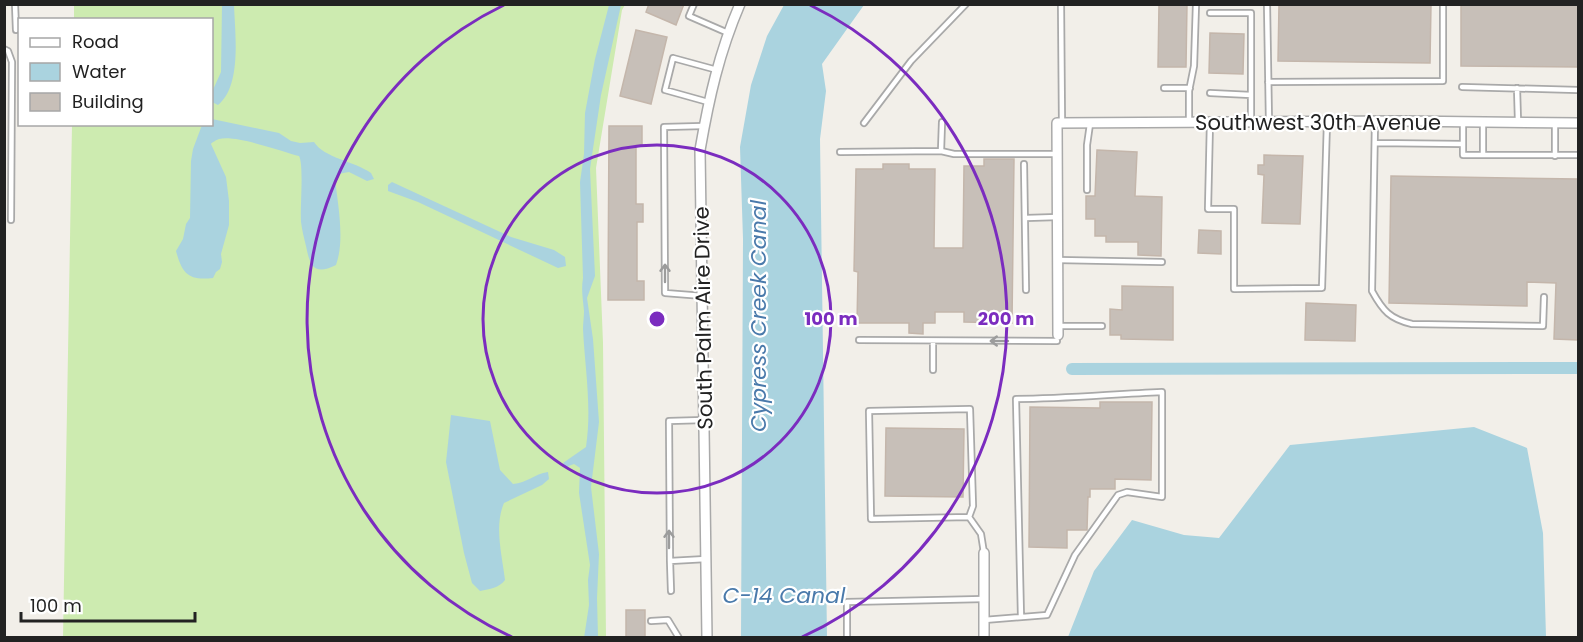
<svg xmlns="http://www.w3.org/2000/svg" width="1583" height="642" font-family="Poppins,sans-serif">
  <rect width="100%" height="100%" fill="#f2efe9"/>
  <path fill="#cdebb0" d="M74,5H625L622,10L596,168L603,343L606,637L63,638L72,125L212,124V20L74,19Z"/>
  <path fill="#aad3df" d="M222,5H234C235,33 242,86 218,105L212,102V92L221,72Z
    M609,5H621L601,95L590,169L595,276L587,298L593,339L599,422L591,487L599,554L597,598L598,637L584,638L589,605L588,580L590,565L579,493L580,468L574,464L566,467L563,463L586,447C592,407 585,369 583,329C583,323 584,317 584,311C583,299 581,290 583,278L580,182L584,154L585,113L595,59Z
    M784,5H864L822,64L826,91L820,139L827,637H741L743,239L740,147L751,85L767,36Z
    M212,119L279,133L291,141L300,143L314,142C324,158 354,161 371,173L374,179L367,181L349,172L338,174L335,179C338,205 345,240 336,265C314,276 310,266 306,246C304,238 302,230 301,222C300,207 304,165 299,156C280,151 237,135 219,139C218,139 211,143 211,144L226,177L229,201V225L221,254L222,262L220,269L216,272L213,278C188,281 182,273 176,251L183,239L186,224L190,218L191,161L193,149L202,125L212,124Z
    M392,182L511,237L554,250L565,257L566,266L558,268L418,202L388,191V185Z
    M451,415L490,421L500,470L513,484C527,483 534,474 548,472L549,479L542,485L504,503C494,526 502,555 505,580C499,588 490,589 480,591L472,583L464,553L446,462Z
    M1474,427L1527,448L1543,533L1546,637H1068L1094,571L1132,520L1184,535L1219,538L1290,445Z"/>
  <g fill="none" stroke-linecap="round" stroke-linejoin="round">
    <path stroke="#aad3df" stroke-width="12" d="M1072,369L1578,368"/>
  </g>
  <path fill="#c7bfb8" stroke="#c4b6ab" stroke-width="1.5" d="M649,4H684L676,25L646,12Z
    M1159,4H1187L1186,67H1158Z
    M1279,4H1431L1430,63L1278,61Z
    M1461,4H1578V67L1461,66Z
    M636,30L667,37L651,104L620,96Z
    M1210,33L1244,34L1243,74L1209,73Z
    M609,126H642V145H636V204H643V222H637V281H644V300H608Z
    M1097,150L1137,152L1135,196L1162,197L1161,256L1138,255V242H1106V236H1095V219H1086V196H1095Z
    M1264,155L1303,156L1300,224L1262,223L1264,175L1258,174V165H1264Z
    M984,159H1014L1012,323L964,322V312H935V323H923V334L909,333V323H857L858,272L854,271L856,169H883V164H909V169H935L934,248H963L964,166H984Z
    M1391,176L1578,179V340L1554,339L1556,283L1527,282V306L1389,303Z
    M1199,230L1221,231V254L1198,253Z
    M1122,286L1173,287V340L1121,339V335H1110V309L1122,310Z
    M1306,303L1356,305L1355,341L1305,340Z
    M1100,402H1152L1151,480L1115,479V489H1090V497H1088L1087,530H1067V548L1029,547L1030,407L1100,408Z
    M886,428L964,429L963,497L885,496Z
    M626,610H645V638H626Z"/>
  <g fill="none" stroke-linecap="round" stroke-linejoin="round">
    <g stroke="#a9a9a9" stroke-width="8">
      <path id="service" d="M15,4L16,30
        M694,4L689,16L728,33
        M1061,4L1062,123
        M1267,4L1269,122
        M1210,13H1251V122
        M4,49L8,51L12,62L11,220
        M1268,82L1443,81V4
        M1462,87L1578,90
        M1164,88H1190
        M1517,88L1518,121
        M1210,93L1251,95
        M708,102L665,90L673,58L717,70
        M1189,122V91L1194,66L1196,4
        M1210,122L1208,209H1234V289L1322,288L1327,122
        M1375,122L1372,291C1383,311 1390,319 1412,324L1543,326L1544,297
        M1463,122V155H1578
        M864,123L911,61L966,4
        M1555,123V156
        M1375,143L1463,144
        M941,151L954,154H1058
        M840,152L941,151L942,122
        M1483,155V123
        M1024,164L1026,290
        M1087,190V145L1090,124
        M1026,218L1058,217
        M1058,260L1162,262
        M703,296L665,293L664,127L703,126
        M1058,326H1102
        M859,340L1057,341
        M933,370V341
        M704,420L669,421L670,561L706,559
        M969,517L973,506L970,409L869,411L871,519L969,517L981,534L984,553
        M670,561L671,591
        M984,620L1047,615L1075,555L1118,495L1127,492L1162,497V392C1113,394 1065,399 1016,399L1021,617
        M651,621L668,620L679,638
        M847,638V602L984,599"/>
    </g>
    <g stroke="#a9a9a9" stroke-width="12">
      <path id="minor" d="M1058,335L1057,123L1400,121L1578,123
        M984,553V638
        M707,638L700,150C709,98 719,53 740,4"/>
    </g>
    <use href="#service" stroke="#fff" stroke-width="4.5"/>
    <use href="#minor" stroke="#fff" stroke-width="9"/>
  </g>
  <defs><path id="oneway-shaft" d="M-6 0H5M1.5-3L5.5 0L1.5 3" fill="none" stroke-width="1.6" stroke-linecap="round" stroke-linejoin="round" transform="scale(1.5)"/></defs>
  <g stroke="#9c9c9c">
    <use href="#oneway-shaft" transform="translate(665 273) rotate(-90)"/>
    <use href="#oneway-shaft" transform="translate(999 341) rotate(-180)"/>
    <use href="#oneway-shaft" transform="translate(669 539) rotate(-90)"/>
  </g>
  <g fill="none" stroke="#7b2cbf" stroke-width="3">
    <circle cx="657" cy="319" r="174"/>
    <path d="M512 637A349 349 0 0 1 504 5M810 5A349 349 0 0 1 802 637"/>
  </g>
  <g text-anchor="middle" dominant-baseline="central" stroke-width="4.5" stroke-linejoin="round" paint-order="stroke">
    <g font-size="21" fill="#222" stroke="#fff">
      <text x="1318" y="122">Southwest 30th Avenue</text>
      <text transform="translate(703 318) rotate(-91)">South Palm Aire Drive</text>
    </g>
    <g font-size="22" font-style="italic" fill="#4a7aab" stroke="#fff">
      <text transform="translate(758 316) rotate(-90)">Cypress Creek Canal</text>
      <text x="784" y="595">C-14 Canal</text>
    </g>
  </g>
  <circle cx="657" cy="319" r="9" fill="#7b2cbf" stroke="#fff" stroke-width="3"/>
  <g font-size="18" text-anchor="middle" font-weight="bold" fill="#7b2cbf" stroke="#fff" stroke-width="4.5" stroke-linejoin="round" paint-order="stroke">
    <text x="831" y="325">100 m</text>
    <text x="1006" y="325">200 m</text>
  </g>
  <rect width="1583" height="642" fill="none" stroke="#222222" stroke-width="12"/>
  <rect x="18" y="18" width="195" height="108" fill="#ffffff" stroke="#a7a7a7" stroke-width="1.5"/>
  <rect x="30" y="38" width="30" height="9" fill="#ffffff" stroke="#a7a7a7" stroke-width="1.5"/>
  <text x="72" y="48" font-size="18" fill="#222222">Road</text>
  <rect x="30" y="63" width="30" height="18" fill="#aad3df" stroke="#a7a7a7" stroke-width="1.5"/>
  <text x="72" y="78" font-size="18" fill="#222222">Water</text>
  <rect x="30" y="93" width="30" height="18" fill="#c7bfb8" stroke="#a7a7a7" stroke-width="1.5"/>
  <text x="72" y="108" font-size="18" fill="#222222">Building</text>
  <path d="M21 612v9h174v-9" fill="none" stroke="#222222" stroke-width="3"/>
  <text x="30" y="612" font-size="18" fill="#222222" stroke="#ffffff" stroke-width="4.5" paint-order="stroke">100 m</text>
</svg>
